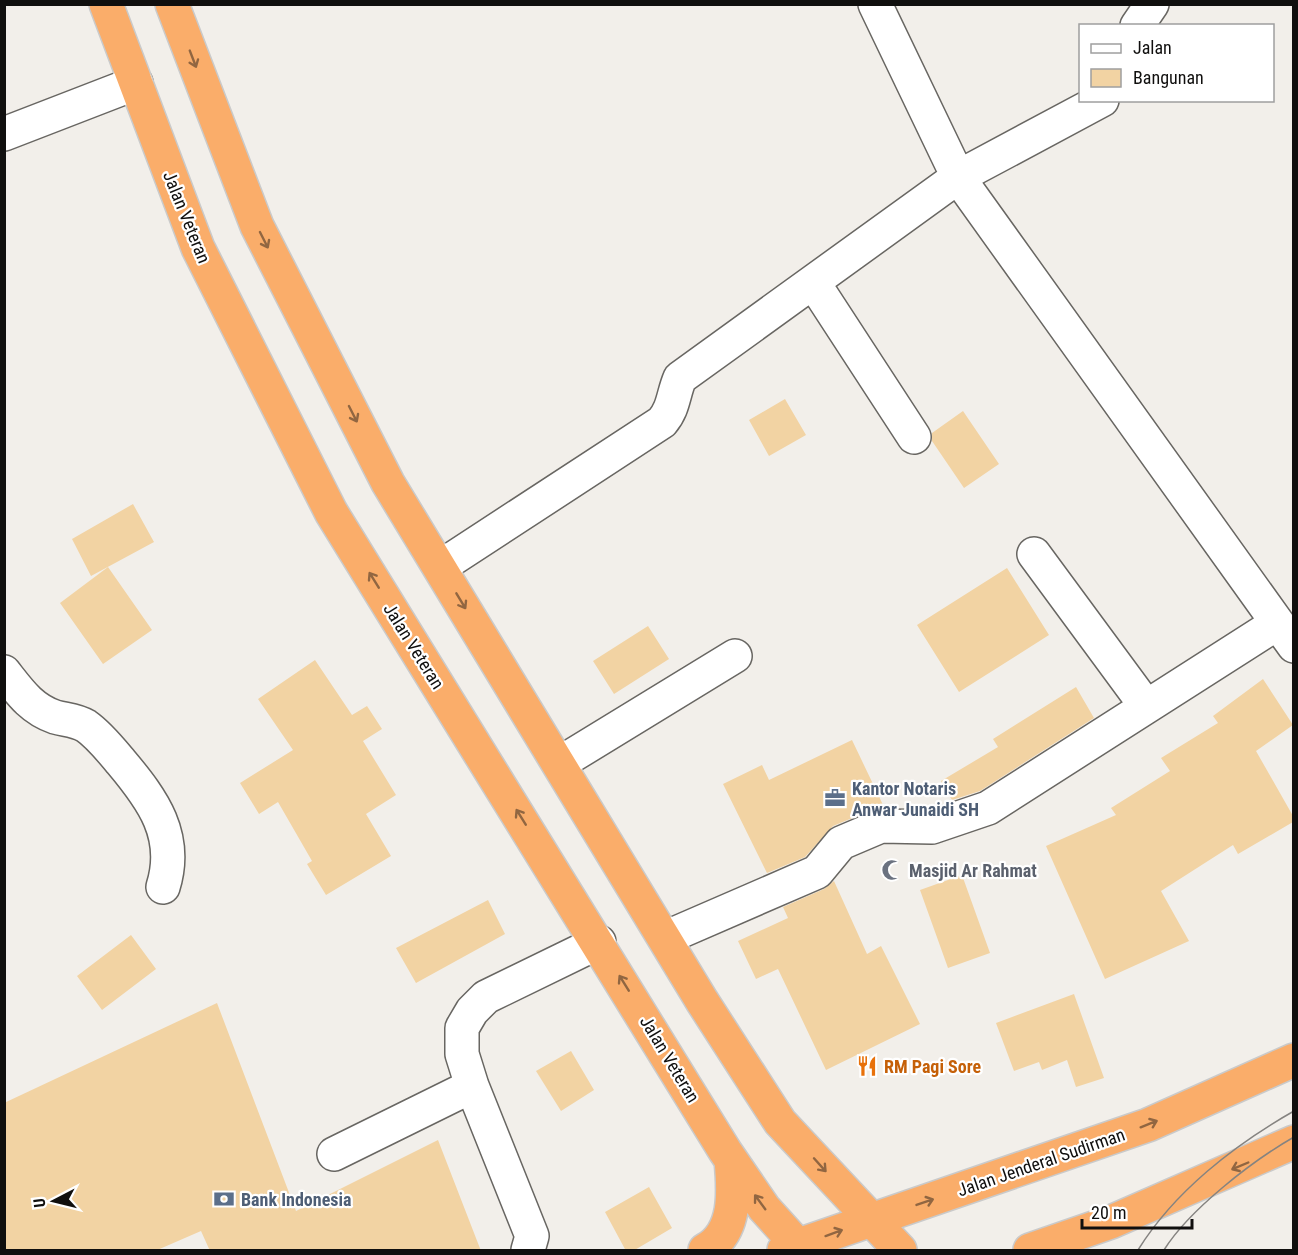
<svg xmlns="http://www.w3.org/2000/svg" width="1298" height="1255" font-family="'Roboto Condensed',sans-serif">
  <rect width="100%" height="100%" fill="#f2efea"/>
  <path fill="#f2d3a3" d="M785,399L806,435L769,456L749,420Z
    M963,411L999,464L964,488L932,441V433Z
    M133,504L154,542L91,576L72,539Z
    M108,567L152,630L103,664L60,603Z
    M1007,568L1049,635L959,692L917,625Z
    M648,626L669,659L614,694L593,661Z
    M315,660L352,715L367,706L382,729L363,741L396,795L366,814L391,856L326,895L307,864L312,861L278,802L259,814L240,783L293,750L258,699Z
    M1263,679L1293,725L1256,751L1293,816V822L1238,854L1233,845L1161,891L1189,941L1105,979L1046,846L1116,815L1111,808L1170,771L1161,758L1218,723L1213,716Z
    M1076,687L1094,718L980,791L952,800L941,781L998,747L993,739Z
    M852,740L884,807L874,809L833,826L805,857L767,873L723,784L762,765L769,780Z
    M962,875L990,953L948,968L920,890Z
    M834,881L867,954L881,946L920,1024L826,1070L778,969L756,979L738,941L788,918L783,907L824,889Z
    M488,900L505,934L416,983L396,948Z
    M131,935L156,969L102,1010L77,976Z
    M1074,994L1104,1078L1076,1087L1067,1060L1042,1070L1039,1062L1014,1071L996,1023Z
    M217,1003L296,1211L438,1140L481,1251H210L201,1231L155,1251H4V1103Z
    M571,1051L594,1090L561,1111L536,1071Z
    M649,1187L672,1228L633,1251H626L605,1212Z"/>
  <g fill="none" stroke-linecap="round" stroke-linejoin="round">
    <g stroke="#686662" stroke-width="36">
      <path id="minor" d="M875,4L958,177L1294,646
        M1137,26L1152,4
        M4,134L136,83
        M813,282L914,437
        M1034,554L1146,706
        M440,567L662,422C674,408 673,394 680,378L958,177L1102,100
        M4,672C19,691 31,709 55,717C66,720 76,720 86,726C99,735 111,750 121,762C153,800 179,836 163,887
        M560,763L735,656
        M665,938L817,872L841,843L881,826L932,827L988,808L1276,624
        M334,1154L472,1086
        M528,1250L532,1236L472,1086L462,1054V1028L472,1011L486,997L599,942"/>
    </g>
    <g stroke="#cacaca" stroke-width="36">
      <path id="highway" d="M106,4L198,248L331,512L725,1151L764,1208L802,1250
        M172,4L257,226L388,483L702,1001L780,1122L900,1250
        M705,1250C737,1233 734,1191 731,1160
        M784,1250L1148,1125L1294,1060
        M1030,1250L1111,1222L1294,1142"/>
    </g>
    <use href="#minor" stroke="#fff" stroke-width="33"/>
    <use href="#highway" stroke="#faad6a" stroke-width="33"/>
    <path stroke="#858380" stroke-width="1.5" d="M1138,1250C1174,1192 1234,1145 1294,1111
      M1164,1250C1189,1210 1252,1161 1294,1137"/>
  </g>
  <defs><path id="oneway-shaft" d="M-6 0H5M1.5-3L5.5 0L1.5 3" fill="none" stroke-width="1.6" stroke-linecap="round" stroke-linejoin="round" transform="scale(1.5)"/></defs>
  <g stroke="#916641">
    <use href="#oneway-shaft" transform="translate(193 59) rotate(69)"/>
    <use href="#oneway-shaft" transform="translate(264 240) rotate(63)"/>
    <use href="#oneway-shaft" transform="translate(353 414) rotate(63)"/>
    <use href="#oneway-shaft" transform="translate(374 580) rotate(-122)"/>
    <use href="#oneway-shaft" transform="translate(461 601) rotate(59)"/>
    <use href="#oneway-shaft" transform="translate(521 817) rotate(-122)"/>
    <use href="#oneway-shaft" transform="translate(624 983) rotate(-122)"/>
    <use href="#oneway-shaft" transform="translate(1149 1124) rotate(-22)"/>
    <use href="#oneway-shaft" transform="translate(820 1165) rotate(48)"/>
    <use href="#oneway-shaft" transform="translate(1240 1166) rotate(157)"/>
    <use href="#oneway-shaft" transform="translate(760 1202) rotate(-126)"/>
    <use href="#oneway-shaft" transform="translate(925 1202) rotate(-19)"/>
    <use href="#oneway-shaft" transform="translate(834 1233) rotate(-20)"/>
  </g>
  <defs>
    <g id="office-bare" transform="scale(1.62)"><path d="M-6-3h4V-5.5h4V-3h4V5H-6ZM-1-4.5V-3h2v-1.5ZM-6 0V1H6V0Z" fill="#5c6f8a" stroke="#fff" stroke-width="2.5" paint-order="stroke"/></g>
    <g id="mosque-bare" transform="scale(1.62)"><path d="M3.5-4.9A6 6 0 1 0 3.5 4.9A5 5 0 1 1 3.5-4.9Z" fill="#6b7280" stroke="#fff" stroke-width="2.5" paint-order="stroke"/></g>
    <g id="restaurant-bare" transform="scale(1.62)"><path d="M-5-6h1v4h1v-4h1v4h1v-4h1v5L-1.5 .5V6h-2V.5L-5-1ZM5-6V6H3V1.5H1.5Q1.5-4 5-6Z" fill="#e8710a" stroke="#fff" stroke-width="2.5" paint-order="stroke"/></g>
    <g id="bank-bare" transform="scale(1.62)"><path d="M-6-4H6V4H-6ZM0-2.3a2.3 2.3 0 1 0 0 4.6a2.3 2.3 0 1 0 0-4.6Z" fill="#5c6f8a" stroke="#fff" stroke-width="2.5" paint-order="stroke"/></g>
  </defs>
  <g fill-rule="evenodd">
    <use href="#office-bare" x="835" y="798"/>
    <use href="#mosque-bare" x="892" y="870"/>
    <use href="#restaurant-bare" x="867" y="1066"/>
    <use href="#bank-bare" x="224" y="1199"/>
  </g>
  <g text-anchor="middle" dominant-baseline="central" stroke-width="4.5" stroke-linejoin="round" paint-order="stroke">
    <g font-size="18" fill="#100f0e" stroke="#fff">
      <text transform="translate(187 217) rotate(68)">Jalan Veteran</text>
      <text transform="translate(414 646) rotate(58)">Jalan Veteran</text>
      <text transform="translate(670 1059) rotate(59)">Jalan Veteran</text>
      <text transform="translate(1041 1162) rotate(-19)">Jalan Jenderal Sudirman</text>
    </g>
    <g font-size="18" font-weight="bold" fill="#4e5e75" stroke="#fff" text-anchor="start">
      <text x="852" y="788">Kantor Notaris<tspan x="852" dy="21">Anwar Junaidi SH</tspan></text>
      <text x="241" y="1199">Bank Indonesia</text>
    </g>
    <g font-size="18" font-weight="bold" fill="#5b616d" stroke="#fff" text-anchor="start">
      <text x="909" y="870">Masjid Ar Rahmat</text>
    </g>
    <g font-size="18" font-weight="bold" fill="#c56008" stroke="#fff" text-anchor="start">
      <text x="884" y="1066">RM Pagi Sore</text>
    </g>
  </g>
  <rect width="1298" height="1255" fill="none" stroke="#100f0e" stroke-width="12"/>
  <rect x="1079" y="24" width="195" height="78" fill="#ffffff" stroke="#9f9f9f" stroke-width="1.5"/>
  <rect x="1091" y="44" width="30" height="9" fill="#ffffff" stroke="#9f9f9f" stroke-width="1.5"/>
  <text x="1133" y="54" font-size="18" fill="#100f0e">Jalan</text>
  <rect x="1091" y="69" width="30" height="18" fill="#f2d3a3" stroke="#9f9f9f" stroke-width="1.5"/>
  <text x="1133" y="84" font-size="18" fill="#100f0e">Bangunan</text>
  <g transform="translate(54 1201) rotate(263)" stroke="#ffffff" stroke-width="4.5" paint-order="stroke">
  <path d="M0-4.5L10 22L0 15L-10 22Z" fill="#100f0e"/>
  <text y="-9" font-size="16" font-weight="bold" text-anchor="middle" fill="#100f0e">U</text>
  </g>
  <path d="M1082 1219v9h110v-9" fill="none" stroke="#100f0e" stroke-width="3"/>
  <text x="1091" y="1219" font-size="18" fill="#100f0e" stroke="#ffffff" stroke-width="4.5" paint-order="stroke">20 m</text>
</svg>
